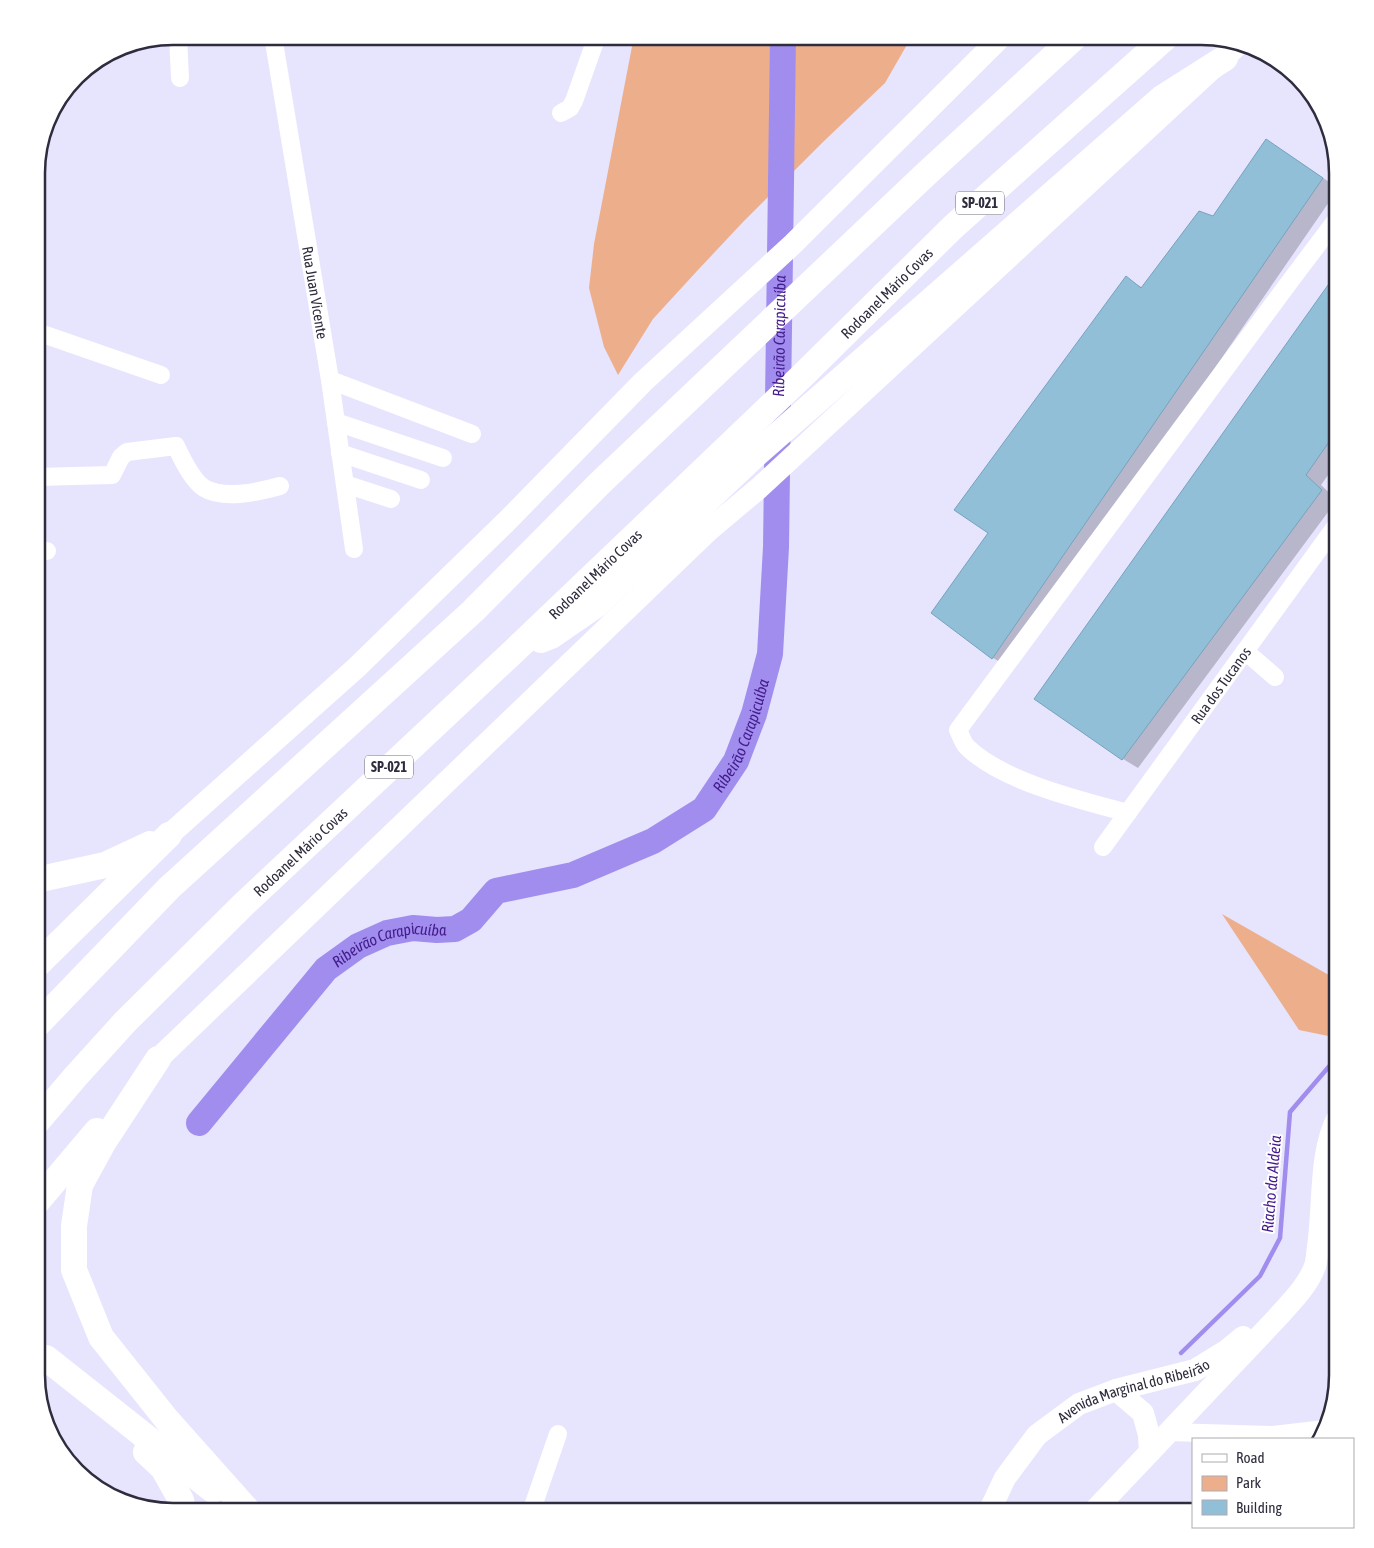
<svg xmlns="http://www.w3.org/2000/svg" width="1374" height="1548" font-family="'Asap Condensed',sans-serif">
  <rect width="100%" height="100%" fill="#e7e4fe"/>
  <path fill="#edaf8b" d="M634,36H912L885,83L823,142L743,222L697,271L653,319L618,375L604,347L589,288L594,244Z
    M1222,914L1334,978H1338V1038L1299,1030Z"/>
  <path fill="#0003" d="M1282,150L1338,188V189L1009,667L993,658L989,533L1126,278L1143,288Z
    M1338,273V461L1321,485L1337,500L1138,768L1123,759Z"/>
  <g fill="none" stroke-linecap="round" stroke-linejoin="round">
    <path stroke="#a18dee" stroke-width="4.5" d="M1181,1353L1260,1276L1280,1238L1290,1112L1338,1056"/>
    <path stroke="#a18dee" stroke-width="26" id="s1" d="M199,1123L326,969L358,946L387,933L413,928L437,930L455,929L471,920L496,891L573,875L653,841L704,809L736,761L754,714L770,654L776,547L783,36"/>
  </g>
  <path fill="#92bfd8" stroke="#76a3bb" d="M1266,139L1323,178L992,659L931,613L988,533L954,510L1126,276L1141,288L1199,211L1213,216Z
    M1338,271V429L1306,475L1322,490L1122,760L1034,699Z"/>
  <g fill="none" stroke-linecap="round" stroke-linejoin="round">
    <g stroke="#fff" stroke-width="18">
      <path d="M178,36L180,78"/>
      <path id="s2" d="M273,36L330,380L354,549"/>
      <path d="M561,113L570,108L574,101L597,36"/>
      <path d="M37,332L161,375"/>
      <path d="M330,380L472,434"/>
      <path d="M336,422L443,458"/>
      <path d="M340,453L421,480"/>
      <path d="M36,477L112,475L121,457L127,452L176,446C182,459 192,480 204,488C224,500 258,492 280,486"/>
      <path d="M345,484L391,499"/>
      <path d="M36,551H47"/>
      <path d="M1245,651L1275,677"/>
      <path d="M1128,813C1080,800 1003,782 967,747C963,743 961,736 958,730L1291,280L1337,219"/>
      <path id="s3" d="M1103,847L1338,523"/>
      <path d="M1168,1432L1273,1435L1325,1429"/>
      <path d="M531,1512L558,1434"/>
    </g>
    <g stroke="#fff" stroke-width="22">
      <path d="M169,835L356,668L506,522L643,382L793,244L1002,36"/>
      <path d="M158,1059L709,530L759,488L1239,44"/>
      <path d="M1116,1390L1143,1413L1149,1435L1150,1452"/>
      <path id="s4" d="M989,1512L1005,1478L1037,1435L1079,1404L1116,1390L1195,1370L1226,1351L1243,1337"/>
      <path d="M1093,1512L1276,1319C1290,1303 1308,1286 1315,1266C1317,1260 1317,1253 1318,1246C1324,1207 1319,1151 1338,1117"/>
    </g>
    <g stroke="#fff" stroke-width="26">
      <path d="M541,640L551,636L596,605L755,455L1162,98L1225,58"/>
      <path d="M36,880L105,865L150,844"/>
      <path d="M36,966L169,835"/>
      <path d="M36,1026L169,888L473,611L600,483L926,174L1076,36"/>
      <path d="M158,1059L103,1143L80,1185L74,1226V1270L101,1337L167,1420L249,1512"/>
      <path id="s5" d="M36,1123L76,1076L125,1022L244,904L513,652L802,376L953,227L1166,37"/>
      <path d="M36,1203L97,1131"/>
      <path d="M46,1358L213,1490"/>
      <path d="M146,1452L163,1468L181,1500L183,1512"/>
    </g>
  </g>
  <g text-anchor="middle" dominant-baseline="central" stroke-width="4" stroke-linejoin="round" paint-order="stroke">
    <g fill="#fff" stroke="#6d6b77" stroke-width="1">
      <rect x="956" y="191.5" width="48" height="23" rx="4"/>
      <rect x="365" y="755.5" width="48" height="23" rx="4"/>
    </g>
    <g font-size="14" font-weight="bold" fill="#2f2c3d">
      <text x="980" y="203">SP-021</text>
      <text x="389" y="767">SP-021</text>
    </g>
    <g font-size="15" fill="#2f2c3d" stroke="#fff">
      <text stroke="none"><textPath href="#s2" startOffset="260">Rua Juan Vicente</textPath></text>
      <text stroke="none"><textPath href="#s5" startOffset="1189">Rodoanel Mário Covas</textPath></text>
      <text stroke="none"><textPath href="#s5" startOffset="784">Rodoanel Mário Covas</textPath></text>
      <text stroke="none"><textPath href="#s3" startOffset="200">Rua dos Tucanos</textPath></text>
      <text stroke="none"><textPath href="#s5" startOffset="379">Rodoanel Mário Covas</textPath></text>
      <text stroke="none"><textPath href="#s4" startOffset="199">Avenida Marginal do Ribeirão</textPath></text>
    </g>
    <g font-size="16" font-style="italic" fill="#441b8c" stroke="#fff">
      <text stroke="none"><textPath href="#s1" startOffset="1110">Ribeirão Carapicuíba</textPath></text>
      <text stroke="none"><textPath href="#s1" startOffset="705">Ribeirão Carapicuíba</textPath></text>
      <text stroke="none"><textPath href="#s1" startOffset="270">Ribeirão Carapicuíba</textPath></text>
      <text transform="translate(1271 1184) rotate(-85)">Riacho da Aldeia</text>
    </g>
  </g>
  <path d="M0 0H1374V1548H0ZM173 45H1201A128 128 0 0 1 1329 173V1375A128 128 0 0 1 1201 1503H173A128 128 0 0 1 45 1375V173A128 128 0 0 1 173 45Z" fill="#fff" fill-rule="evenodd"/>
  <path fill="none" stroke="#2f2c3d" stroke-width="2.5" d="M173 45H1201A128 128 0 0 1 1329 173V1375A128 128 0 0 1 1201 1503H173A128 128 0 0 1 45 1375V173A128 128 0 0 1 173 45Z"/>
  <rect x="1192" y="1438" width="162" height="90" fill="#ffffff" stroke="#acabb1"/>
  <rect x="1202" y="1454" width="25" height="8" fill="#ffffff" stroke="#acabb1"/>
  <text x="1236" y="1463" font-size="15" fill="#2f2c3d">Road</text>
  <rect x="1202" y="1476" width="25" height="15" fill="#edaf8b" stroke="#acabb1"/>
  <text x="1236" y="1488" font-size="15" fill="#2f2c3d">Park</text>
  <rect x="1202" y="1500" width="25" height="15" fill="#92bfd8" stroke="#acabb1"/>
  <text x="1236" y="1513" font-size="15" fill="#2f2c3d">Building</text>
</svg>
